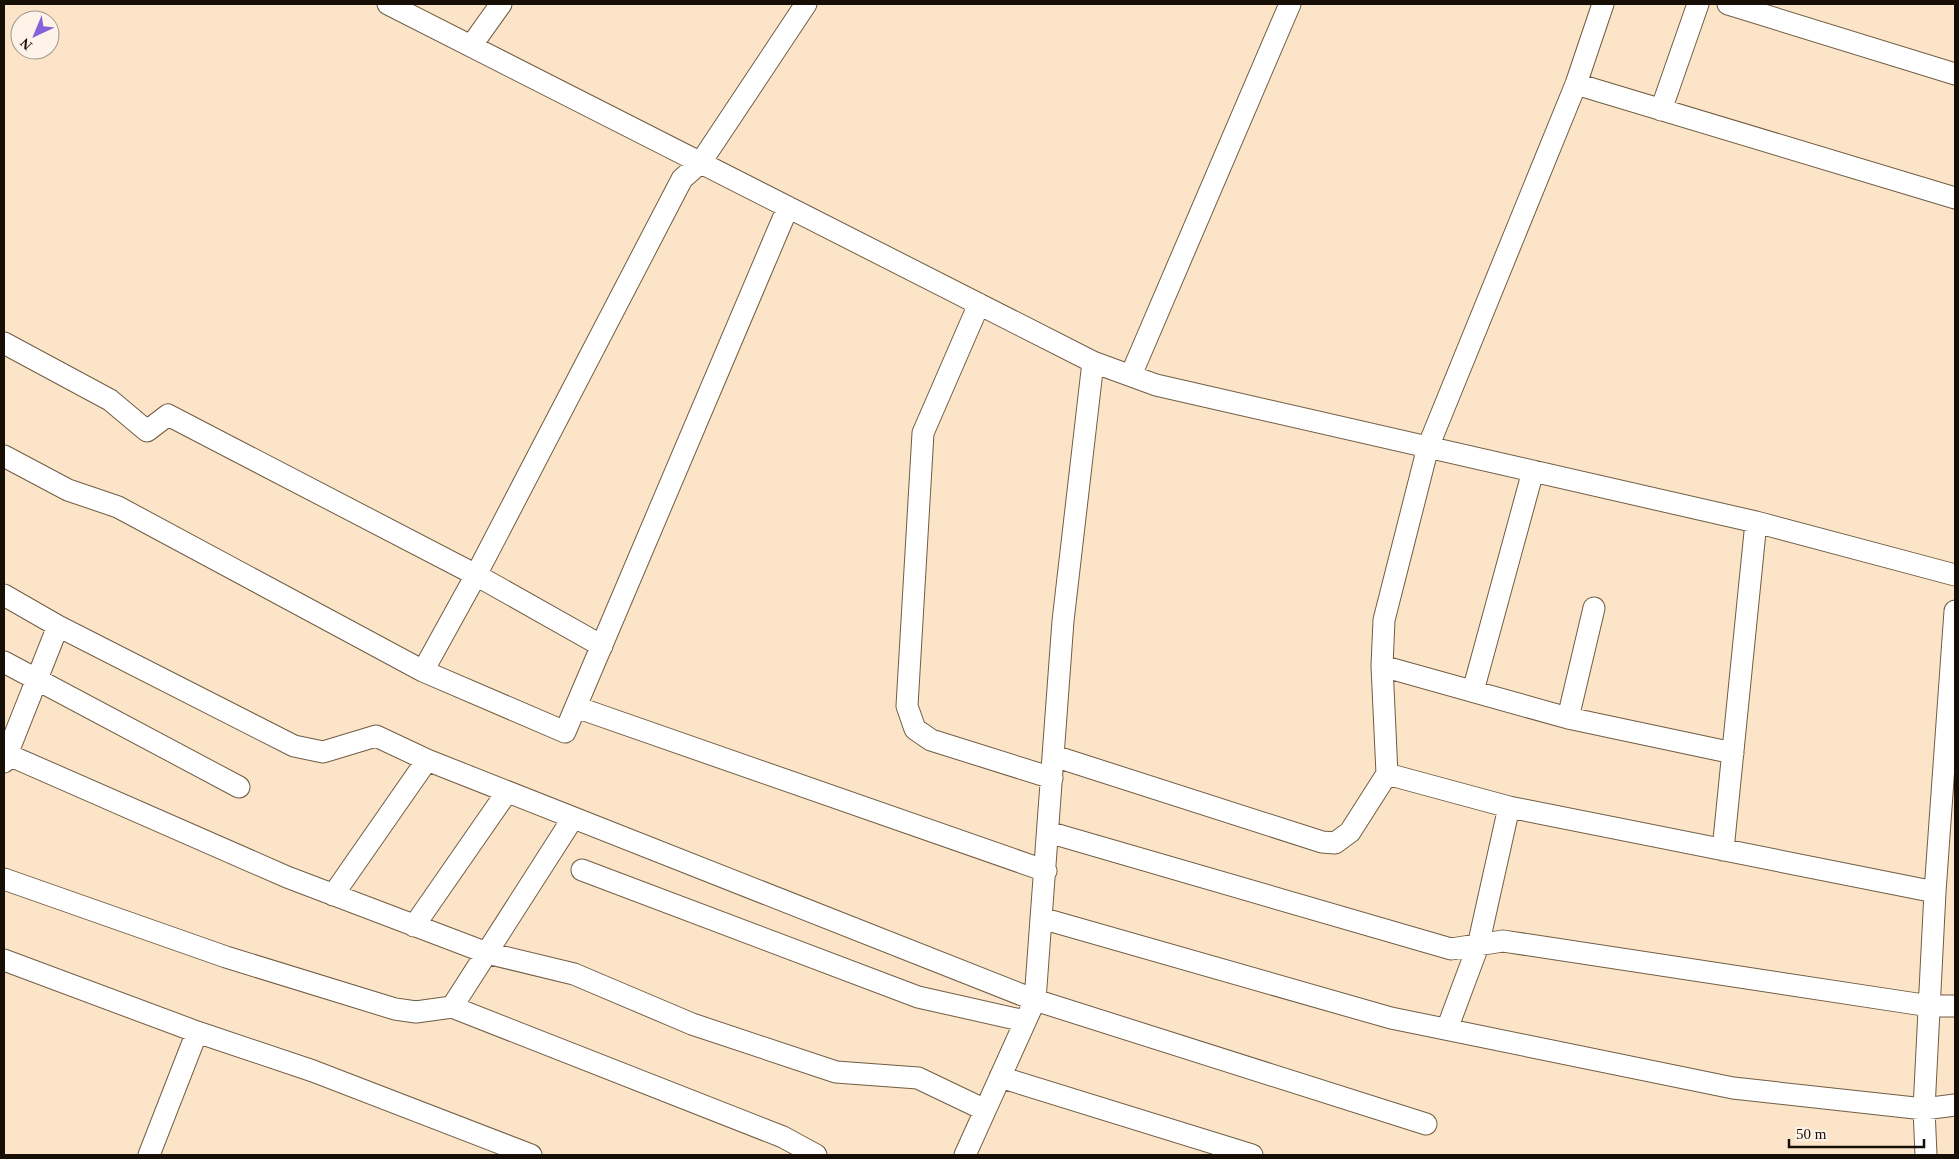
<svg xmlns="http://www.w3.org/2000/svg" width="1959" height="1159" font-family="'Times New Roman',serif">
  <rect width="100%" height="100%" fill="#fbe4c7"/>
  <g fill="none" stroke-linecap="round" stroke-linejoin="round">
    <g stroke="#715d44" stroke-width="23">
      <path id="minor" d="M388,4L1093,362L1156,385L1756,522L1955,575
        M1728,4L1955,74
        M471,46L501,4
        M1576,84L1955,198
        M1661,110L1698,4
        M979,304L923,433L907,706L915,729L931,740L1052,778
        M4,343L110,400L147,431L168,415L476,575L602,646
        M1131,375L1290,4
        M4,456L68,490L118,507L423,671L565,732L788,207
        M4,595L58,626L294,746L323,752L376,736L427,760L1035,1000L1426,1124
        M4,662L239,787
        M1382,666L1568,718L1733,753
        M423,671L476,575L682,179L701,162L806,4
        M1473,691L1533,471
        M576,707L1046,871
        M1568,718L1594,608
        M4,753L287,877L487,953L574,974L692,1024L836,1072L918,1078L985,1110
        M1054,756L1322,842L1335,843L1350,832L1387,774L1382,666L1384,620L1428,447L1576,84L1603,4
        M4,762L58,626
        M1387,774L1509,807L1935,892
        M1048,832L1451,949L1503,941L1930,1006H1955
        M1723,850L1756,522
        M582,870L918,997L1025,1021
        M4,879L226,957L395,1009L416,1012L452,1007L783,1137L816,1155
        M333,895L427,760
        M1041,918L1391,1018L1733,1088L1924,1109L1955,1105
        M414,926L507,792
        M4,960L197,1032L313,1071L531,1155
        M452,1007L573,818
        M1447,1029L1478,946L1509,807
        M1000,1077L1252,1155
        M149,1155L197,1032
        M965,1155L1035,1000L1063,621L1093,362
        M1926,1155L1924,1109L1935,892L1955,611"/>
    </g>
    <use href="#minor" stroke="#fff" stroke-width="21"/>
  </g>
  <rect width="1959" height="1159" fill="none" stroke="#170f06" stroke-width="10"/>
  <g transform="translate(35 35) rotate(224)"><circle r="24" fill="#fdf3e8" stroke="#a1988e"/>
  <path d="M0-4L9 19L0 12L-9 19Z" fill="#8761db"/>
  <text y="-8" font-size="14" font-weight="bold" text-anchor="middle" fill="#170f06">N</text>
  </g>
  <path d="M1789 1139v8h135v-8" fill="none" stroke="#170f06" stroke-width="2.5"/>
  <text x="1796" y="1139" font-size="15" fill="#170f06" stroke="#fdf3e8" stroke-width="4" paint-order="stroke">50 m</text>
</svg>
